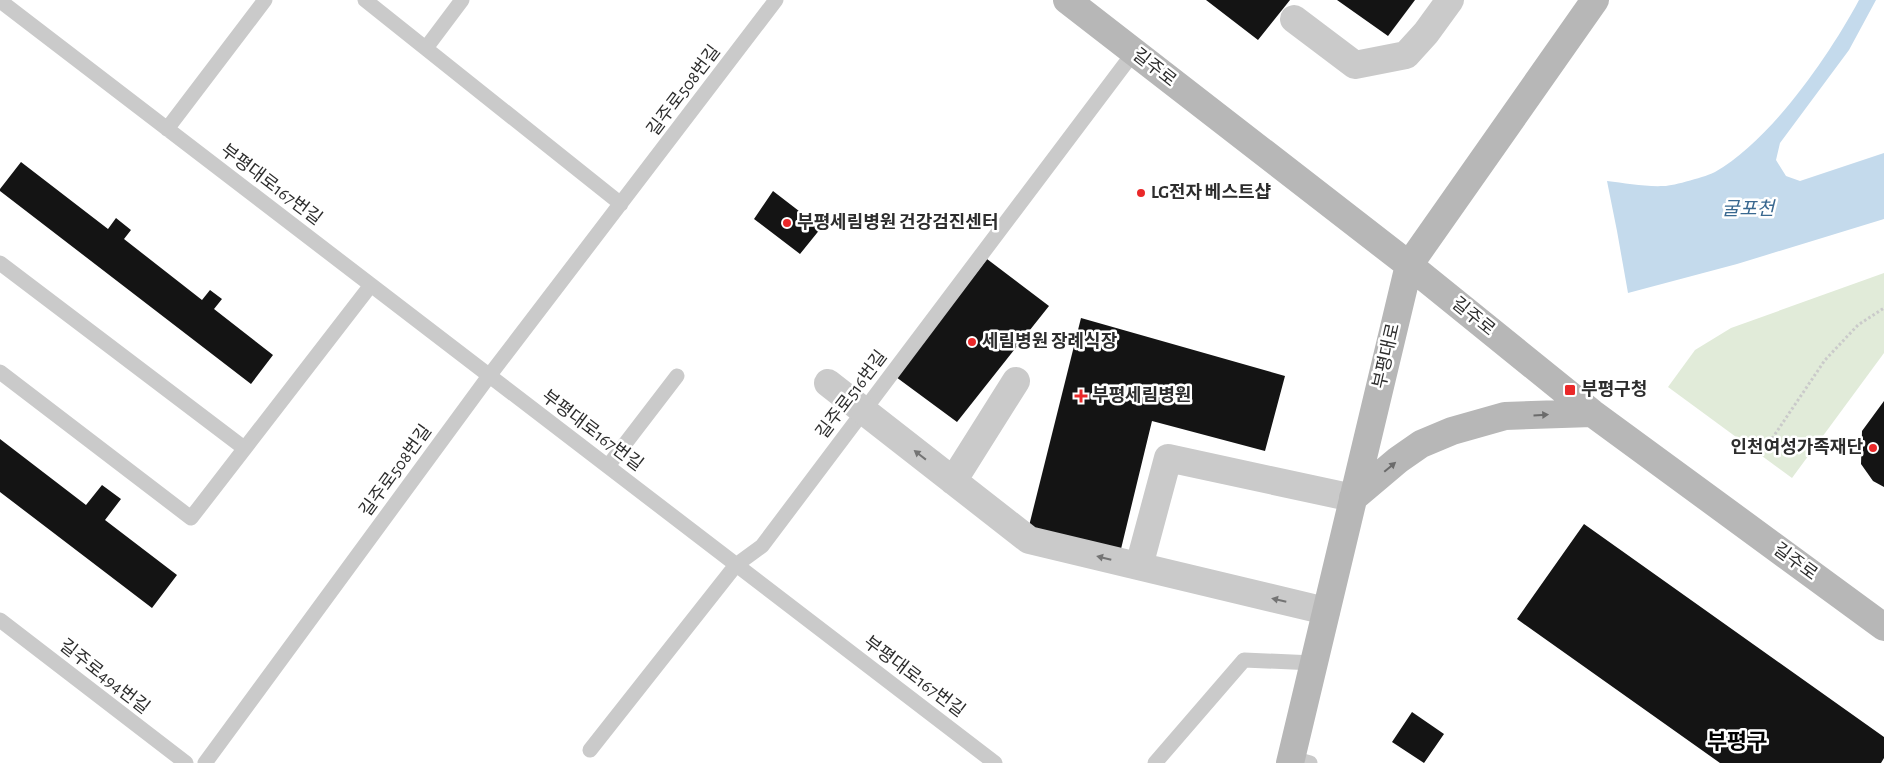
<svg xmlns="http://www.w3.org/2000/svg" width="1884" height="763" font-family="'Alegreya Sans','Noto Sans KR',sans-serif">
  <rect width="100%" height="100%" fill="#fff"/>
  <path fill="#e1ebd9" d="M1884,273V353L1792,478L1668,387L1695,350L1731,328Z"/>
  <path fill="#c4daec" d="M1859,0H1876L1849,50L1780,143L1776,160L1786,176L1800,181L1884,153V219L1737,264L1628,293L1617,231L1607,181C1625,183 1645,187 1664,186C1673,186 1708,176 1715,172C1771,140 1829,56 1859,0Z"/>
  <path fill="#141414" d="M1206,0H1290L1258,40Z
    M1337,0H1415L1388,36Z
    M21,162L108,229L116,218L131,230L124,239L202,300L210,290L222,299L214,309L273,355L251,384L0,191V189Z
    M773,191L821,228L800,254L754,219Z
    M987,259L1049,306L957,422L896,377Z
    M1081,318L1285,376L1265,451L1152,421L1121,549L1028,530Z
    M1884,401V487L1873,481L1861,464L1862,431Z
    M0,439L86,505L102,485L121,499L105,520L177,575L152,608L0,492Z
    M1584,524L1884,737V758L1881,763H1720L1517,619Z
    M1412,712L1444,734L1424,763L1392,742Z"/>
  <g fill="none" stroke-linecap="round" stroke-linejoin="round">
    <path stroke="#cacaca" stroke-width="3" stroke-dasharray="2.5 2.5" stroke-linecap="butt" d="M1761,455L1825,360L1858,325L1884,308"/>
    <path stroke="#cacaca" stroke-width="15" d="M365,0L621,204
      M3,3L995,763
      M426,48L462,0
      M167,129L265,0
      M0,263L244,448
      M0,372L191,518L371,285
      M608,466L677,376
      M0,620L186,763
      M590,750L736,565L762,546L1134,52
      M1292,758L1310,763
      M205,763L489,376L776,0
      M1155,763L1244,660L1314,663"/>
    <path stroke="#cacaca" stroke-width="28" d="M1294,19L1355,65L1406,55L1426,33L1450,0
      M828,383L1029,540L1326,611
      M953,481L1016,381
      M1139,566L1168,458L1353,498"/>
    <path stroke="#b7b7b7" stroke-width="28" d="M1067,0L1409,265L1592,413L1884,627
      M1353,498L1398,460L1421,444L1452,431L1505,416L1592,413
      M1290,763L1409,265L1595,0"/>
  </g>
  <defs><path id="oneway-solid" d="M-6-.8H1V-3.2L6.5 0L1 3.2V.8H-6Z" transform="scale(1.25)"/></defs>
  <g fill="#6b6b6b">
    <use href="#oneway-solid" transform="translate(1541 415) rotate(-3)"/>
    <use href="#oneway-solid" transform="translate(1390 467) rotate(-40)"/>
  </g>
  <g fill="#747474">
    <use href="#oneway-solid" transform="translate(920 455) rotate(-142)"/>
    <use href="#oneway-solid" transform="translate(1104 558) rotate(-166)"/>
    <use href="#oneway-solid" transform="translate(1279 600) rotate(-167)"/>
  </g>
  <g fill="#ea2829" stroke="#fff" stroke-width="2">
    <circle cx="1141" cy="193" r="5"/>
    <circle cx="787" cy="223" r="5"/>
    <circle cx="972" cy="342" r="5"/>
    <rect x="1564" y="384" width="12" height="12" rx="2.5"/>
    <path d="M1078.5 388.5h5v5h5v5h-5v5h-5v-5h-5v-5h5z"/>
    <circle cx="1873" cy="448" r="5"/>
  </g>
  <g text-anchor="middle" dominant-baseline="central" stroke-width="5" stroke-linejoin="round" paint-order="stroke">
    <g font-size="18" fill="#2d2d2d" stroke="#fff">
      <text transform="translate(1154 68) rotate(38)">길주로</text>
      <text transform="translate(684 91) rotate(-53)">길주로508번길</text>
      <text transform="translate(271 185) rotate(37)">부평대로167번길</text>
      <text transform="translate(1473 317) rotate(39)">길주로</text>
      <text transform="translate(1387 356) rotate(-77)">부평대로</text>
      <text transform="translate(852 395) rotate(-53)">길주로516번길</text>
      <text transform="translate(592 431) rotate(37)">부평대로167번길</text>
      <text transform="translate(396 471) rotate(-54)">길주로508번길</text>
      <text transform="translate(1795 562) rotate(36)">길주로</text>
      <text transform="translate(104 677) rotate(38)">길주로494번길</text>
      <text transform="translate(914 677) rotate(37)">부평대로167번길</text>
    </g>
    <g font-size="18" font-weight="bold" fill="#2d2d2d" stroke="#fff" text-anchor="start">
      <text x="1151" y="193">LG전자 베스트샵</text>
      <text x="797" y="223">부평세림병원 건강검진센터</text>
      <text x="982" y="342">세림병원 장례식장</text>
      <text x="1581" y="390">부평구청</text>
      <text x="1092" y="396">부평세림병원</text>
      <text x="1863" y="448" text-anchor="end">인천여성가족재단</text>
    </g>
    <g font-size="19" font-style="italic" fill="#396890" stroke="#fff">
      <text x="1748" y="209">굴포천</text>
    </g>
    <g font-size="22" font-weight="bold" fill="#000" stroke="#fff">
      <text x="1737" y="742">부평구</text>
    </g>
  </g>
</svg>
